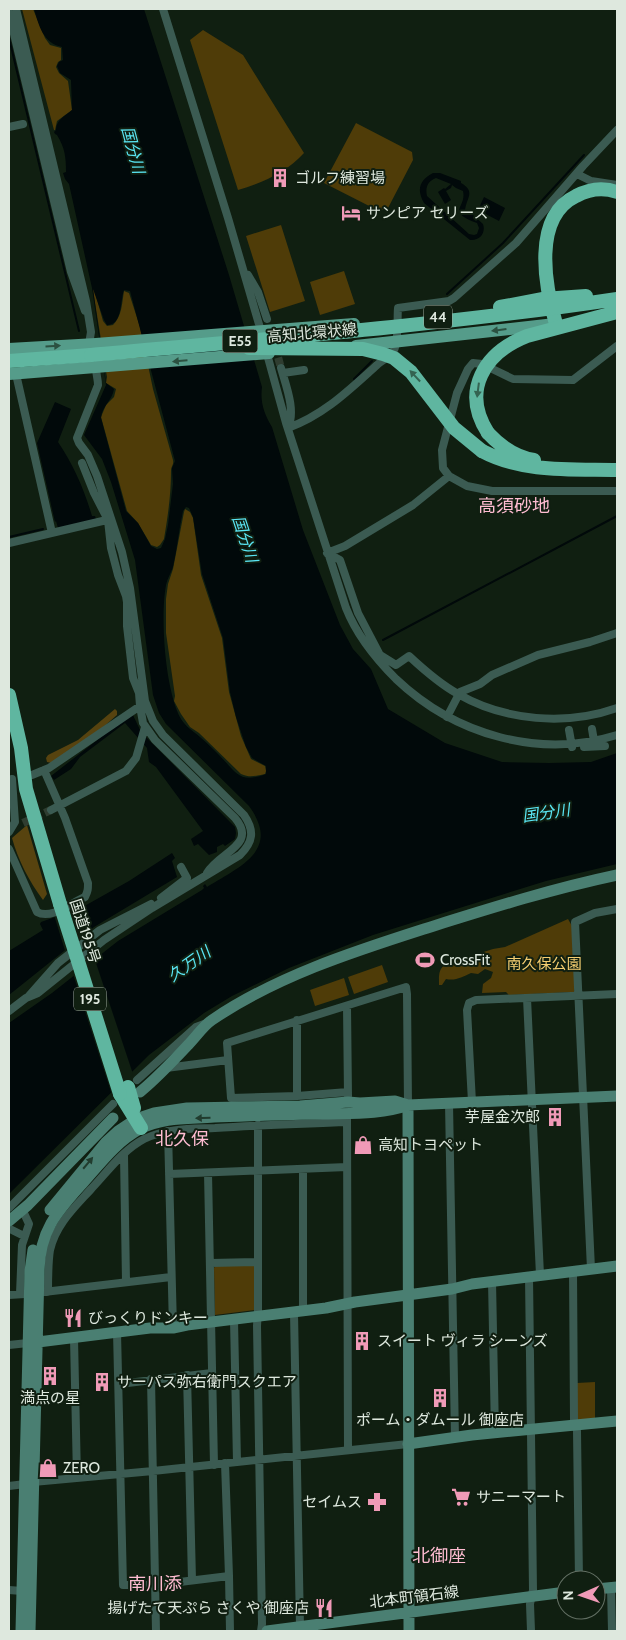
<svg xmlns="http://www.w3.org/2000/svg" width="626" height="1640" font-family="Cabin,'Noto Sans JP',sans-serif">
  <rect width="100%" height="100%" fill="#101f11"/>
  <path fill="#4f3c08" d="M22,9H33L45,38L50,45L61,48V60L58,62L56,67L59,73L68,81L72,110L57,121L55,130H54Z
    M203,30L243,55L304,153C287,172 262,183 238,190L190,40Z
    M356,123L412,152L413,160L388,208L379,211L324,183Z
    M281,225L305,301L270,312L246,236Z
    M344,271L355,304L320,315L310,282Z
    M94,289L103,321L107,326L113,325C122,316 122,303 124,291L129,293L140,327L153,389L173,460C174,465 171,466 171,471C171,495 168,515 164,539L160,545L157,547L151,545L138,523L127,511L101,417L106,405L114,397L116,389L106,383L107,377L93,290Z
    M185,509L190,512L193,518L201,575L222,638L229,692L241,736L251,759L265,766L266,771L265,774C255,776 250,778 241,774L199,733L190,727L181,714L174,701L175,696L166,633V599L168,584L173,569L184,512Z
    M568,919L572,926L575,989L574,992L509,995L506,992L482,993L483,984L491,978L493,972L485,969L478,974L471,973C462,977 456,981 446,979L442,985H439C439,976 438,969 446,964L493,949L505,947Z
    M382,965L388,982L354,994L348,977Z
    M344,978L349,995L315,1006L310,990Z
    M252,1264L255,1266V1310L215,1315L214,1268L216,1265Z
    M595,1382V1419L577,1420V1383Z"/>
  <path fill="#57430f" d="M115,709L117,711V715L101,729L52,763L47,762L46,758L48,755L78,740Z
    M27,825L47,894L43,900C29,881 18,860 12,838Z"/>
  <path fill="#01090a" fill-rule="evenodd" d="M34,9H144L229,275L262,387C260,402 264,414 272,427L303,530L340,625L353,649L371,669L388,709L445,743L502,762L549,763L591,762L617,753V864L546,881L373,935L289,968L232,996L204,1013L149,1055L9,1194V1023L52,993L118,941L202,890L204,888L203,886L205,884L207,887C241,866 281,850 249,806L166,724L159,713L153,695L135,560L111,482L102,459L84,435L106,385L92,288L69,184L65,179L63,173L66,172C66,157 65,148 57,135L55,134L54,132L56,130C56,120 65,116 72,110L71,80L60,73L57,66L59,62L63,60L62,47C43,43 39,26 34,9ZM93,289L104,320L107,325C123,325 120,300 124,290L130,291L175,461L172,468L173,484L168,525L165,539L161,548L157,549L151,546L138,523L126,511L101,418C102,406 112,401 114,389L106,383ZM186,507L189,508L193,517L202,574L223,638L230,692L236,717L246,747L252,758L266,766V774C239,784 237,773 219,755C213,749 207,743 200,737C193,731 186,727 181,719C165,691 160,617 166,585C167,579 171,573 173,567C177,549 179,529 183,511Z
    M433,173H440L461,181V183C477,192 465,199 465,212L473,215L483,224C486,233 480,241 470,240L424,203C416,189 420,180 433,173ZM436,178L451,184L445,189L444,188L438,192L445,204L451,200L446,191L451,188L452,185L456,188L463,191C467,208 445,211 477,223L479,228L477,234L474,235L469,234L427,196C425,187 428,181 436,178Z
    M484,197L505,208L499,221L478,210Z
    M55,402L71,409L58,442C74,466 84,489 92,516H95L96,519L58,528L56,521L55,522L37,443Z
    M132,713L141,732L235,827L236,833L235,839L225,846L223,844L217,847V852L209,855L198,844L194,846L191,839L203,831L156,767L149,762L147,748L125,723L80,757L71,769L54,780L51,776Z
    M172,853L175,858L172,861L177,877L94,927L9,995V951L43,930L40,924L41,922L81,908L129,881Z"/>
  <path fill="#101f11" d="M77,907L87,936L66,954L54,915Z
    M94,957L133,1074L112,1095L73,974Z"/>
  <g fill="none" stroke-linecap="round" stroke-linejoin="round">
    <path stroke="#01090a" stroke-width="2" d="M9,38L79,331
      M447,294L503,243L584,155
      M354,379L372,361
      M9,537L43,529
      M383,640L617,516"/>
    <path stroke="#2f3d30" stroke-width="8" stroke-dasharray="8 4" stroke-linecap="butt" d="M275,346L281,368
      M23,823L51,810"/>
    <path stroke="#3b5b52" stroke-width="8" d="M16,9L86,301L91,332L89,344
      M163,9L228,218L261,331
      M9,13L71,272L85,311
      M9,127L23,124
      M577,174L591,181L617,185
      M248,275L258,292L267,319
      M617,346L573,380L513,379L482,364L473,363L468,369L457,393L442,450L443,468L449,476L467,486L492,491H617
      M267,354L286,423L346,608C357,636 375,658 396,679C455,735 539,759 617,735
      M281,368C286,386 296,410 288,428
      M283,373L304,370
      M16,374L52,533
      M288,428C324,415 349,390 377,365C382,360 391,357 394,350C399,340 397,319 398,308L449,301L454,298L516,243L583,166L617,130
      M82,463L94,493L108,520L111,548L118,575L126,596L127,602V626L133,678L139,693L140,706L143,723L155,740L235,818C258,845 219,852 207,873
      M9,543L111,519
      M327,553L345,546L413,505L449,476
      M327,553L340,560L358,613L380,655L377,658
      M380,655L396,665L409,656C424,670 440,684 458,694C505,721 566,726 617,708
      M447,717L460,692L480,684L492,675L538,655L590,642L617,633
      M592,729L594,741
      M569,730L572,747
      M584,747L605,746
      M32,775L49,768L140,706
      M51,810L126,771L136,758L145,727
      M9,832L15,822L12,779
      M9,849L37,912C51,920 71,903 85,897C88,891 88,889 88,883L65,818L44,770
      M161,898L187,878L181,867
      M28,997L58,963L100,930L151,904
      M527,998L540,1275
      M347,1006L348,1096
      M9,1011L26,998L38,993L104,940L152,908L240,855C253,842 255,831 244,815L163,735L153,721L145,701L130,588L122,552L97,476L88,455L79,443L77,438L98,385C98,379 96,374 96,368
      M297,1020V1096
      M166,1068L228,1060
      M137,1080L196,1027L204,1024
      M348,1092L297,1096L231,1098L227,1043L406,987L407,994L408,1105
      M472,1102L467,1010L469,1003L476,1000L617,994
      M449,1103L455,1438
      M347,1117L348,1450
      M258,1125V1310L257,1326L262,1624L261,1631
      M168,1131L173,1328
      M124,1155L126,1282
      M303,1169V1310
      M208,1173L214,1465
      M169,1174L347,1167
      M9,1208L113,1104
      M9,1229H10L24,1236
      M211,1263L258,1262
      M591,1269L575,922L595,913L617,909
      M573,1271L574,1420L577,1431L579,1580
      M529,1277L533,1590L530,1604L531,1631
      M492,1281L495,1433
      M44,1292L171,1277
      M48,1292C48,1278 48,1263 50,1250C56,1224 75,1207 92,1188C108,1171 123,1150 144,1139C167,1128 191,1129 215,1128C259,1125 303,1124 347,1122
      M20,1294L22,1245L29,1224L23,1211
      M9,1295L25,1294
      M294,1313L300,1627
      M234,1320L237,1462
      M117,1332L123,1585H155L229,1576L225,1463
      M74,1338L77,1478
      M9,1345L28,1343
      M187,1375L192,1580
      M151,1379L156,1631
      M119,1384L212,1373
      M33,1482L153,1471L408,1444
      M9,1486L25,1484
      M229,1576L230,1631
      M611,1588L612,1631
      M9,1590L22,1591"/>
    <path stroke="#4a7f72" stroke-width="11" d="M140,1092C157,1078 173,1061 188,1045C196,1037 203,1026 212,1020C275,977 352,952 424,929C488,909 551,889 617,875
      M408,1105L409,1631
      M50,1210L106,1142L118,1131L136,1119L154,1113L187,1108L300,1106L348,1102L360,1103L395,1101L408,1105
      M9,1221L28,1205L113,1118
      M30,1343L150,1328H173L187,1325L326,1308L355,1302L452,1289L472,1284L617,1266
      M408,1444L472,1435L617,1421
      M596,1589L617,1587
      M21,1631L30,1271L33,1250
      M30,1631L39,1270C40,1230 57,1212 82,1184C100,1164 116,1142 140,1129C163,1117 189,1119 214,1117C250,1116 286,1114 321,1114C349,1113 381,1115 408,1105L617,1096
      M267,1631L566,1592"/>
    <path stroke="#559c8a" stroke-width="12" d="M356,346L555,324
      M9,349L96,344L354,324
      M9,374L269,353"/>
    <path stroke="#5fb6a0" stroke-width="14" d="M556,324C545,286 532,217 576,196C589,189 603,187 617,192
      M9,361L91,355
      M488,433C501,447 515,457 534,460
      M482,451C523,473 572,469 617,470
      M9,695L21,748L26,789L60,904
      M128,1087L134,1108
      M120,1094L141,1128"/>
    <path stroke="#5fb6a0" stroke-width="14" d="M500,307L543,299L586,296
      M249,348L363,349L383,354L394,358L411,372L454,428L482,451
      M91,355C267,339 443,325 617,299
      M488,433C461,391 484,353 527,336L617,312
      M60,904L120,1094"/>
  </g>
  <defs><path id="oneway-solid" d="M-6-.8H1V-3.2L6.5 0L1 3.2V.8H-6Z" transform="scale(1.25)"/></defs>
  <g fill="#2c5141">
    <use href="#oneway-solid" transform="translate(499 330) rotate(173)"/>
    <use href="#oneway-solid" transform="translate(53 346) rotate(-3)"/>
    <use href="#oneway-solid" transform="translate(180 361) rotate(175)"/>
  </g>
  <g fill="#346351">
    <use href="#oneway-solid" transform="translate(415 376) rotate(-133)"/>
    <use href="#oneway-solid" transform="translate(478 390) rotate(97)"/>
  </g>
  <g fill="#213c2e">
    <use href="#oneway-solid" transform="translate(203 1118) rotate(178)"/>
    <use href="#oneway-solid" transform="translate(88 1163) rotate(-50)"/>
  </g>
  <defs>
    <g id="building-bare" transform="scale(1.5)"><path d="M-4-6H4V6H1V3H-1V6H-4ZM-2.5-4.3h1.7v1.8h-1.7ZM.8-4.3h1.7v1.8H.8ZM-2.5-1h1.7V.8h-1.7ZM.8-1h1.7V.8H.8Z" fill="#f09ab7" stroke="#101f11" stroke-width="2.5" paint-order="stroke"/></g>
    <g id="hotel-bare" transform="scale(1.5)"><path d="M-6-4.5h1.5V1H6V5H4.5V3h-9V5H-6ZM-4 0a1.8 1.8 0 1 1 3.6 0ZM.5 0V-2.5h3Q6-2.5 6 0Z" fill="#f09ab7" stroke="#101f11" stroke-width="2.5" paint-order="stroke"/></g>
    <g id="stadium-bare" transform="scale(1.5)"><path d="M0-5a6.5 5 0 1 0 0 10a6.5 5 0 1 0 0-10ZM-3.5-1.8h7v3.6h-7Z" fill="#f09ab7" stroke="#101f11" stroke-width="2.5" paint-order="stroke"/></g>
    <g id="shop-bare" transform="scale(1.5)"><path d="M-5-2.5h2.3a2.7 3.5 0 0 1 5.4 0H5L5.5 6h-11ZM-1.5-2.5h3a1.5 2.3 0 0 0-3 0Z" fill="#f09ab7" stroke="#101f11" stroke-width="2.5" paint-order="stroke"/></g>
    <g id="restaurant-bare" transform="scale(1.5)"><path d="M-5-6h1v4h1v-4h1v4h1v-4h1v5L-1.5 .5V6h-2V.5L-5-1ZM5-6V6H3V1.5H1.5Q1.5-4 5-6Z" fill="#f09ab7" stroke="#101f11" stroke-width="2.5" paint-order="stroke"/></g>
    <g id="supermarket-bare" transform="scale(1.5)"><path d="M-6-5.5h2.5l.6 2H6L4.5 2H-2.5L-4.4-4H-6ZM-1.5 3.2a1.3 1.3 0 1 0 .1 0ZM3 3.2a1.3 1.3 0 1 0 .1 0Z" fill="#f09ab7" stroke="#101f11" stroke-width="2.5" paint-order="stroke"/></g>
    <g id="pharmacy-bare" transform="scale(1.5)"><path d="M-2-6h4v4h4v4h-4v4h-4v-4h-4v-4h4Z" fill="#f09ab7" stroke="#101f11" stroke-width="2.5" paint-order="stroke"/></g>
  </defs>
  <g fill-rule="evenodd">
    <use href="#building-bare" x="280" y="178"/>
    <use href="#hotel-bare" x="351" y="213"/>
    <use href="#stadium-bare" x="425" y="960"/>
    <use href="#building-bare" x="555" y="1117"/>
    <use href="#shop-bare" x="363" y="1145"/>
    <use href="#restaurant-bare" x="73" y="1318"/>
    <use href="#building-bare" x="362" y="1341"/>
    <use href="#building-bare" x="50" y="1376"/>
    <use href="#building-bare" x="102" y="1382"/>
    <use href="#building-bare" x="440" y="1398"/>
    <use href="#shop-bare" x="48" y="1468"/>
    <use href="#supermarket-bare" x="461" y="1497"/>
    <use href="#pharmacy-bare" x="377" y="1502"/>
    <use href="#restaurant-bare" x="324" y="1608"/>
  </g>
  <g text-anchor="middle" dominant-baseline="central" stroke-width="4" stroke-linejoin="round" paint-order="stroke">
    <g fill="#101f11" stroke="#a0aca0" stroke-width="1">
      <rect x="424" y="305.5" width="28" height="23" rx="4"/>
      <rect x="222.5" y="329.5" width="35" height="23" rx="4"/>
      <rect x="74" y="987.5" width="32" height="23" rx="4"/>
    </g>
    <g font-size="14" font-weight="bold" fill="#dee8de">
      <text x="438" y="317">44</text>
      <text x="240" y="341">E55</text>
      <text x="90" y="999">195</text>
    </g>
    <g font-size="15" fill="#dee8de" stroke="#101f11" text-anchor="start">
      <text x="295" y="178">ゴルフ練習場</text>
      <text x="366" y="213">サンピア セリーズ</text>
      <text x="440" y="960">CrossFit</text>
      <text x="540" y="1117" text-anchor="end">芋屋金次郎</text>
      <text x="378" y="1145">高知トヨペット</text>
      <text x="88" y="1318">びっくりドンキー</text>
      <text x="377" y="1341">スイート ヴィラ シーンズ</text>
      <text x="117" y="1382">サーパス弥右衛門スクエア</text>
      <text x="50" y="1398" text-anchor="middle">満点の星</text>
      <text x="440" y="1420" text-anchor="middle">ポーム・ダムール 御座店</text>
      <text x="63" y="1468">ZERO</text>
      <text x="476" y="1497">サニーマート</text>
      <text x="362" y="1502" text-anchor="end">セイムス</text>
      <text x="309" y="1608" text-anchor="end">揚げたて天ぷら さくや 御座店</text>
    </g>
    <g font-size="15" fill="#dee8de" stroke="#101f11">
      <text transform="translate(312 333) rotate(-5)">高知北環状線</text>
      <text transform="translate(85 931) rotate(72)">国道195号</text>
      <text transform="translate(414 1597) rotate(-7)">北本町領石線</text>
    </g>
    <g font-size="15" fill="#f5ce71" stroke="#101f11">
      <text x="544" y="964">南久保公園</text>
    </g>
    <g font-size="16" font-style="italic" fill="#5ae6f4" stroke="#101f11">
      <text transform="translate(133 150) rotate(75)">国分川</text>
      <text transform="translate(245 539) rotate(72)">国分川</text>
      <text transform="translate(546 813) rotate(-8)">国分川</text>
      <text transform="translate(189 964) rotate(-35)">久万川</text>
    </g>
    <g font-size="18" fill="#ffbdd2" stroke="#101f11">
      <text x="514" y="506">高須砂地</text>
      <text x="182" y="1139">北久保</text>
      <text x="439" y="1556">北御座</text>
      <text x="155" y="1584">南川添</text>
    </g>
  </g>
  <rect width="626" height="1640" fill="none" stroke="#dee8de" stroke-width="20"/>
  <g transform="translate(581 1595) rotate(268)"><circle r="24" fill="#101f11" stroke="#626f63"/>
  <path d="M0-4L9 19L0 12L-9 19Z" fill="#f09ab7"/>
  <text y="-8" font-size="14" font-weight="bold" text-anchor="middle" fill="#dee8de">N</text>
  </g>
</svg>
